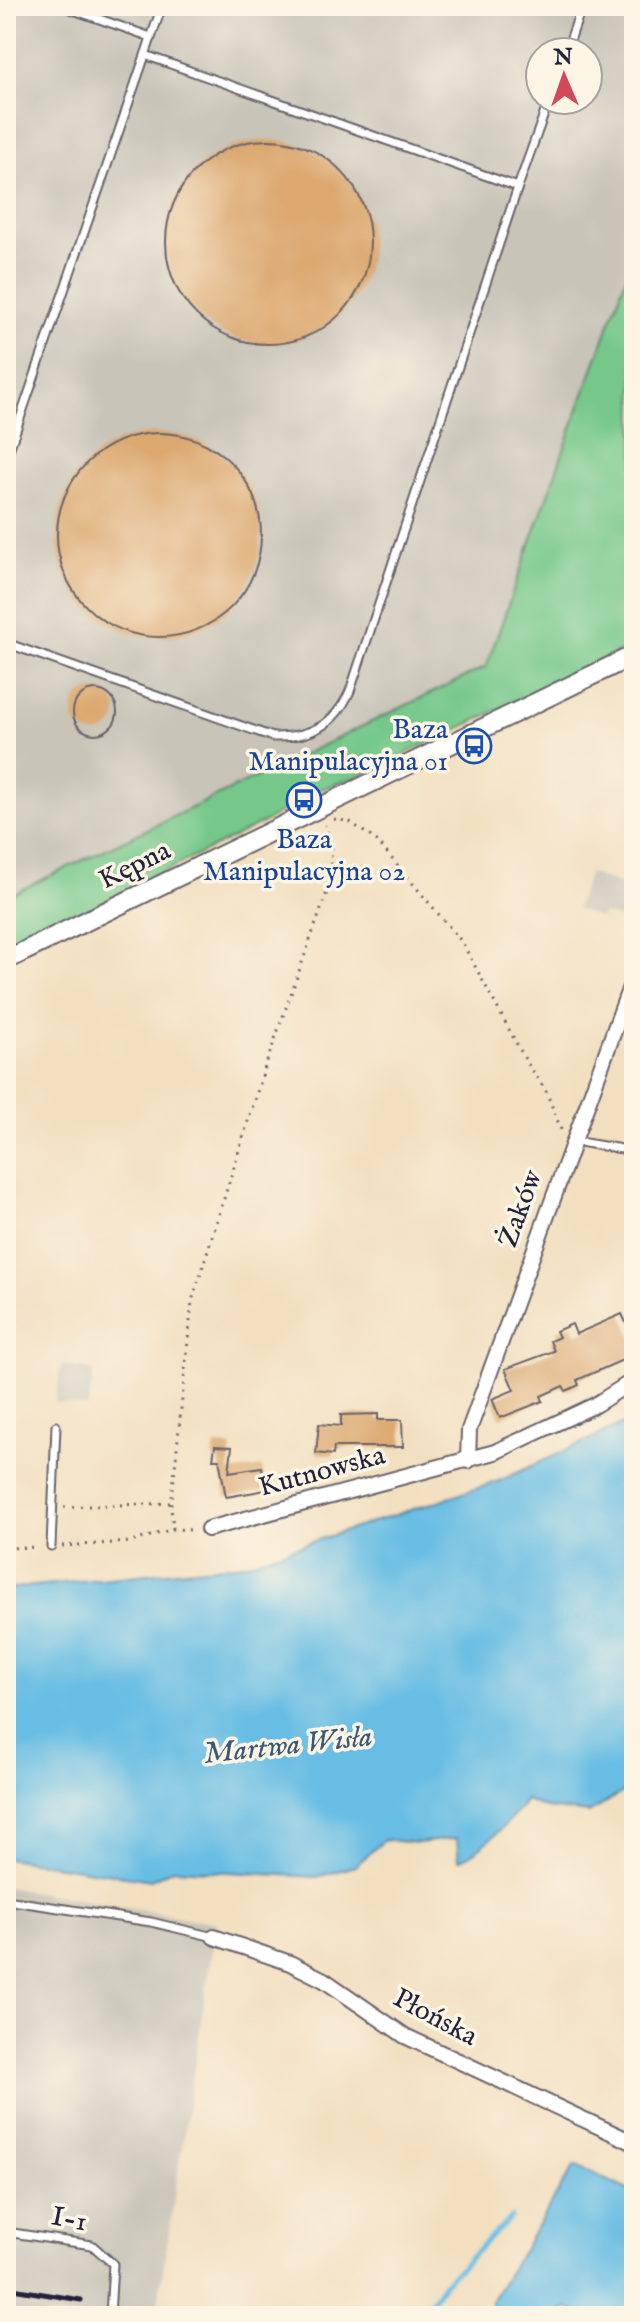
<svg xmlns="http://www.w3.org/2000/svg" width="640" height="2322" font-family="'IM FELL English',serif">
  <rect width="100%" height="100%" fill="#fcf5e5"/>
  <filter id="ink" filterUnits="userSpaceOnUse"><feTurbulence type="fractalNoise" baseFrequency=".0125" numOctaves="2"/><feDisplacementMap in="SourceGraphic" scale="16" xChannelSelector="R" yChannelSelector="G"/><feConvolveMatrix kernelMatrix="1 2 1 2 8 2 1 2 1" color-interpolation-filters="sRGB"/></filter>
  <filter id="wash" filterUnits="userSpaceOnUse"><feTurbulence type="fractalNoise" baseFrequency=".006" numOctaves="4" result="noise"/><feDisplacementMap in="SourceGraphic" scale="32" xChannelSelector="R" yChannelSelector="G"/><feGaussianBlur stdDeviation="1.8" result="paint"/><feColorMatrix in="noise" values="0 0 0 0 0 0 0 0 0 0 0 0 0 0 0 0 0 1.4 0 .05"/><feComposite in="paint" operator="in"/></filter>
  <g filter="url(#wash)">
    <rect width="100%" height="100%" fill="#f2dfc0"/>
    <path fill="#c8c4b8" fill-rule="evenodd" d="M6,6L634,9V255L486,667L6,897ZM540,52H588V100H540Z
      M589,873L634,890L627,921L603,913L600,918L576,909Z
      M61,1365L94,1370L88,1407L55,1403Z
      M6,1887L216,1923L156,2316H6Z"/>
    <path fill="#75c88a" stroke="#4c7562" stroke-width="2" d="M634,255V645L361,775L313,792L265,822L6,950V897L486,667Z"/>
    <path fill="#67bde4" stroke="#447090" stroke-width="2" d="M634,1419V1785L589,1813L546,1808L526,1800C512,1820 482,1851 459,1860L457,1838L419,1843L384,1840L355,1866L317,1877L173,1869L151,1880L6,1858V1589L243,1564L497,1482Z
      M575,2165L634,2193V2316H585L568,2308L550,2316H491V2301Z"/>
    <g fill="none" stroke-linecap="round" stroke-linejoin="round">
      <path stroke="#67bde4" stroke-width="5" d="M421,2316L443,2284L511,2217"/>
    </g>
    <g id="blocks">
      <path fill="#dca86f" d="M166 242a102 102 0 1 1 204 0a102 102 0 1 1-204 0Z
        M57 535a102 102 0 1 1 204 0a102 102 0 1 1-204 0Z
        M73 712a22 22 0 1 1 44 0a22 22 0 1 1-44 0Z
        M622,1314L634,1340V1355L577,1380L579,1385L566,1391L563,1386L541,1396L543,1401L500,1418L492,1399L514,1390L505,1369L554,1351L550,1341L559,1337L556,1331L572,1324L576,1334Z
        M378,1414V1420H402L403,1447H334L333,1455L316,1453L319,1424L341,1426V1415Z
        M215,1446L232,1447L229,1472L262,1467L266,1490L226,1497L219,1459H213Z"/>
    </g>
  </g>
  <g filter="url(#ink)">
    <use href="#blocks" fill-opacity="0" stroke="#6b646a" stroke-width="2"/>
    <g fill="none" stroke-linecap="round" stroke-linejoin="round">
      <g stroke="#6b646a" stroke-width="11">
        <path id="service" d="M62,6L151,37
          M566,52L582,6
          M145,55L518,187L549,100
          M6,459L162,6
          M6,643L273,737C310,738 335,725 350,691L518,187
          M573,1141L634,1151
          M51,1546L56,1426
          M6,1900L151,1922L214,1937
          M6,2232L92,2245L113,2264L110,2316"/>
      </g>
      <g stroke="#6b646a" stroke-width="18">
        <path id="minor" d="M468,1461L469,1430L634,976
          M208,1529L495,1452L595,1405L634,1380
          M214,1937L290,1963L324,1980L405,2036L634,2143"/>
      </g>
      <g stroke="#6b646a" stroke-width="22">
        <path id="tertiary" d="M6,960L634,655"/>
      </g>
      <path stroke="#6b646a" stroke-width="3" stroke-dasharray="2 6" stroke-linecap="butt" d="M334,819L350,822L377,841L462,942L526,1061L546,1091L562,1132
        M64,1507L171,1503
        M173,1529L171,1507L192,1301L265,1067L330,884L332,845L325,825
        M62,1546L131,1542L173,1529L192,1530
        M6,1548L38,1547"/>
      <use href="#service" stroke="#fff" stroke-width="7"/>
      <use href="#minor" stroke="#fff" stroke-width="14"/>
      <use href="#tertiary" stroke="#fff" stroke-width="18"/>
      <path stroke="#22223b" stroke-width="5" d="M6,2288L81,2300"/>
    </g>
  </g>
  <defs>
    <g id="bus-ring" transform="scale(1.8)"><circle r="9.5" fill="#fcf5e5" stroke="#1a4fb4" stroke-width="1.5"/><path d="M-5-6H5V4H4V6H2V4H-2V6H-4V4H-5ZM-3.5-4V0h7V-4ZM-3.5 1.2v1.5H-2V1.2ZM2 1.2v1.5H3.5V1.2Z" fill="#1a4fb4"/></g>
  </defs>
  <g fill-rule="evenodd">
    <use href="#bus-ring" x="474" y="746"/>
    <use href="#bus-ring" x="304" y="800"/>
  </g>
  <g text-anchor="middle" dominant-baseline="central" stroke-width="7" stroke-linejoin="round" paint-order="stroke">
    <g font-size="28" fill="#164399" stroke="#fcf5e5" text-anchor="end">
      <text x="448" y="730">Baza<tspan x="448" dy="32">Manipulacyjna 01</tspan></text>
      <text x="304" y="840" text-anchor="middle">Baza<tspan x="304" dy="32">Manipulacyjna 02</tspan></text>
    </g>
    <g font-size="28" fill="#22223b" stroke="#fcf5e5">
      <text transform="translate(135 866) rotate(-26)">Kępna</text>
      <text transform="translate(521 1209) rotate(-70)">Żaków</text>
      <text transform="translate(322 1472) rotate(-15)">Kutnowska</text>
      <text transform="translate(435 2018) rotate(28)">Płońska</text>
      <text transform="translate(69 2220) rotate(11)">I-1</text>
    </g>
    <g font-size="30" font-style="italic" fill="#3a5876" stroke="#fcf5e5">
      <text transform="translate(288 1746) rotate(-6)">Martwa Wisła</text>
    </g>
  </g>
  <rect width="640" height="2322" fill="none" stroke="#fcf5e5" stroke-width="32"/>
  <g transform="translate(564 76) rotate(358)"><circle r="38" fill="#fcf5e5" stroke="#a5a1a1" stroke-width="2"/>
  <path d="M0-6L14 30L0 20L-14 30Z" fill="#d1495b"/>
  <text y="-12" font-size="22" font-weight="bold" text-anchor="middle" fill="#22223b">N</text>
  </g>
</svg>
